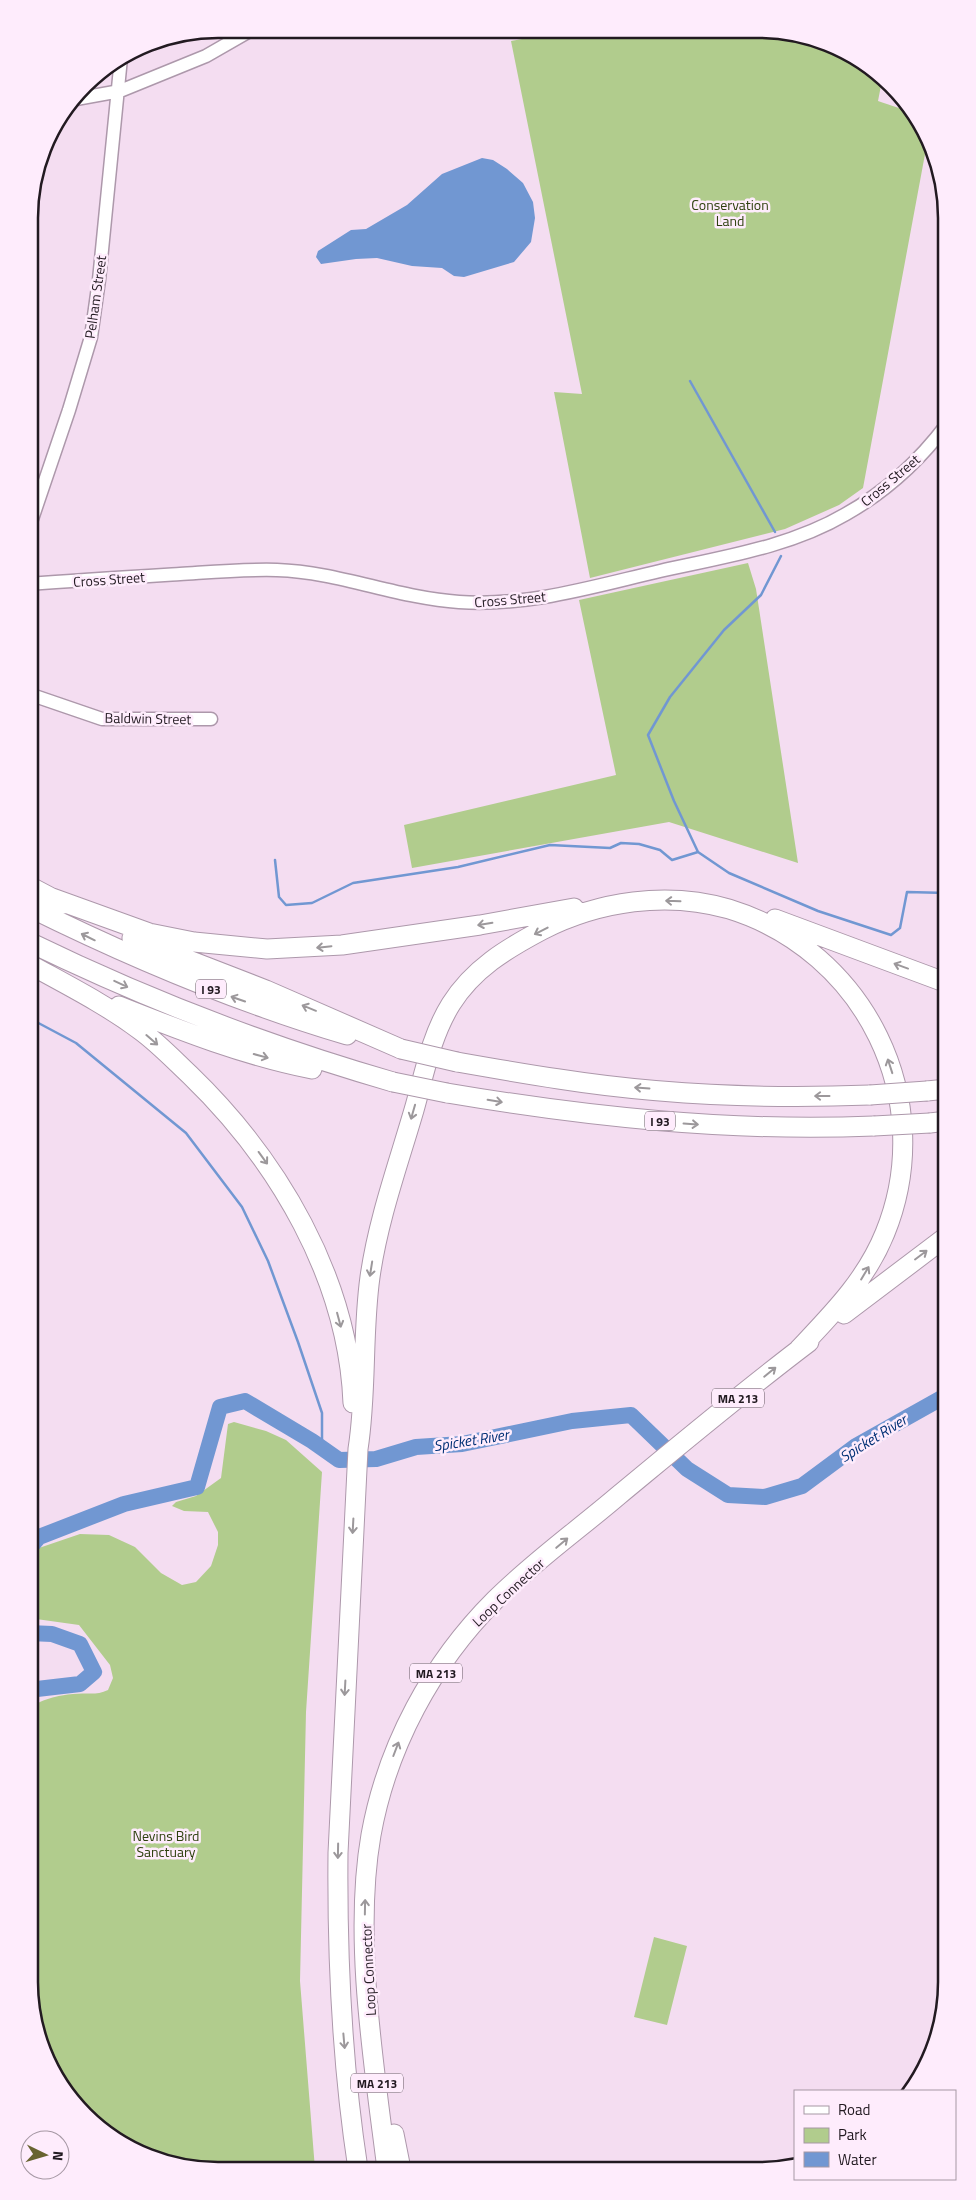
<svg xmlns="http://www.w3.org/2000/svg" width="976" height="2200" font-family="'Titillium Web',sans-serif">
  <rect width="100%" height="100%" fill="#f4ddf1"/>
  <path fill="#b1cc8d" d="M566,31L795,32L842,48L883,75L878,101C906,111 916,109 928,138L863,488L839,505L785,529L590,578L554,392L582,394L511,41Z
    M748,563L756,589L798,863L669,822L412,868L404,825L616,775L579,600Z
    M234,1422L266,1431L286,1440L322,1472L306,1712L300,1981L315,2169L181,2168L134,2152L93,2124L60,2087L35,2031L29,1982V1709C38,1700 60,1695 73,1694C86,1692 96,1696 108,1690L113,1678L110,1665L79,1625L29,1618V1556L36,1549L80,1534L109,1535L135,1547L161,1573L182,1585L196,1582L211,1566L218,1545V1532L208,1512L184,1511L172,1506L176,1502L196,1496L221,1478L228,1424Z
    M654,1937L687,1946L667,2025L634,2017Z"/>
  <path fill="#7197d2" d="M482,158L493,160L507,169L523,183L533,202L535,218L531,242L514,262L464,277L454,276L442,268L412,266L377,258L356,259L321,264L316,257L318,251L351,230L366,229L407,205L442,174Z"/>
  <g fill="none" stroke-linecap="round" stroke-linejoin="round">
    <path stroke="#7197d2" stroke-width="2.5" d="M690,381L775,532
      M781,556L761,595L724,630L670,697L648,735L674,801L698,852L729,873L818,911L891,935L900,928L907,892L947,893
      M275,860L279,897L286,905L312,903L353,883L458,867L550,845L610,848L621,843L639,844L660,850L672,860L698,852
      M29,1018L76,1043L186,1133L242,1207L268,1261L298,1342L322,1413V1447"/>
    <path stroke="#7197d2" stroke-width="16" d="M29,1549L39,1537L124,1504L197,1487L220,1407L245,1401L312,1441L339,1460L376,1459L416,1447L462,1444L572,1421L631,1415L687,1469L728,1495L765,1497L802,1486L856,1446L947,1395
      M29,1692L37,1689L80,1684L94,1672L80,1644L52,1634L29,1633"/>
    <g stroke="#ad98ab" stroke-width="15">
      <path id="minor" d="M76,99L120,91L206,56L253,29
        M29,528L69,410L91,337L99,280L121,58
        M29,584C79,580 130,577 180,574C212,572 245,569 277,570C339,572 397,598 459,602C527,607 595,586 660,571C723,557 790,547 846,514C885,492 920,460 947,424
        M29,694L102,719H211"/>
    </g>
    <g stroke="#ad98ab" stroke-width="21">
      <path id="highway" d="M29,886L63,904
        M52,898L149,933L194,942L267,949L342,945L480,925L574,908
        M29,907C132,958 236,1002 347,1035
        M775,919L947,983
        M132,938L266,990L401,1049
        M29,942C146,999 268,1046 393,1082
        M29,964C67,985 105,1004 140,1030C158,1043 174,1060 190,1075C278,1160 348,1278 353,1403
        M119,1006C182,1031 246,1056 312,1069
        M457,1062C491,1068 525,1074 559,1079C661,1095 767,1099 870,1095
        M927,1091L947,1089
        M447,1093C589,1117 731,1132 874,1126
        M930,1123L947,1121
        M844,1314L947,1236
        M394,2134L401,2169
        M358,2169C342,2065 337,1958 338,1853L358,1449C367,1392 362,1334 370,1277C378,1220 398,1165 414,1110C424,1075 431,1036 451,1004C473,969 506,949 542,930C599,901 667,891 729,909C865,951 939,1100 885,1233C866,1280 833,1313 799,1349
        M387,2169C374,2065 353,1938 371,1835C387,1746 432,1663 495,1600C533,1562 578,1530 619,1495C682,1443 744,1391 809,1342"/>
    </g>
    <use href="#minor" stroke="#fff" stroke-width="12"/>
    <use href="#highway" stroke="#fff" stroke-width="19"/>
    <g stroke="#ad98ab" stroke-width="21" stroke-linecap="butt">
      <path id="highway-bridge" d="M401,1049L457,1062
        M393,1082L447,1093
        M870,1095L927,1091
        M874,1126L930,1123"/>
    </g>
    <use href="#highway-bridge" stroke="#fff" stroke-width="19"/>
  </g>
  <defs><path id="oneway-shaft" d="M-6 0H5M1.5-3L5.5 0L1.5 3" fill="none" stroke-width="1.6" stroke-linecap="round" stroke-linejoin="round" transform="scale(1.25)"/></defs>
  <g stroke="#9c989b">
    <use href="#oneway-shaft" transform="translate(673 901) rotate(-178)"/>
    <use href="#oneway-shaft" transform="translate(485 924) rotate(171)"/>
    <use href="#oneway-shaft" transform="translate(541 931) rotate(153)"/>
    <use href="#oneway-shaft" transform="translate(88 937) rotate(-154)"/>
    <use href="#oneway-shaft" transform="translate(324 947) rotate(174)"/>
    <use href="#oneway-shaft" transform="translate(901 966) rotate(-160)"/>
    <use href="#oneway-shaft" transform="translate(121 984) rotate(25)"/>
    <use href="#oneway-shaft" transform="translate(238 999) rotate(-161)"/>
    <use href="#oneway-shaft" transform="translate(309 1008) rotate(-158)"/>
    <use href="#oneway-shaft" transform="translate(152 1040) rotate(41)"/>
    <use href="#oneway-shaft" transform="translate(261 1056) rotate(15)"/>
    <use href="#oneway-shaft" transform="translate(890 1066) rotate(-108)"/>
    <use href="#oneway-shaft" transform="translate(642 1088) rotate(-176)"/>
    <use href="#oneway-shaft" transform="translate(822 1096) rotate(180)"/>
    <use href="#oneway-shaft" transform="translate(495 1101) rotate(9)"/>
    <use href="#oneway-shaft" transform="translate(413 1112) rotate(106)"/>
    <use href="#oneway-shaft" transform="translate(691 1124) rotate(4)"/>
    <use href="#oneway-shaft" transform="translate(263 1158) rotate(54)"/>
    <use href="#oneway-shaft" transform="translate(921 1255) rotate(-37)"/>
    <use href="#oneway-shaft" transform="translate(371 1269) rotate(99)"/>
    <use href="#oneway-shaft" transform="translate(865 1273) rotate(-59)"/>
    <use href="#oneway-shaft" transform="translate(339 1320) rotate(75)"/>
    <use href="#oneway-shaft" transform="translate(770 1372) rotate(-39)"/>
    <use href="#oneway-shaft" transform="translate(353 1526) rotate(93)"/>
    <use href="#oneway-shaft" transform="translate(562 1543) rotate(-40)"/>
    <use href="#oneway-shaft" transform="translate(345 1688) rotate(93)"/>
    <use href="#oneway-shaft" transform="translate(396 1749) rotate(-69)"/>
    <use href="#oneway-shaft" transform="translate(338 1851) rotate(91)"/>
    <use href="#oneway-shaft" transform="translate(365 1907) rotate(-89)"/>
    <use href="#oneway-shaft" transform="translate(344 2041) rotate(85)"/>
  </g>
  <g text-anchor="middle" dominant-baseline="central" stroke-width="5" stroke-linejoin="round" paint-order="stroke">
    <g fill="#feecfc" stroke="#645963" stroke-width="1">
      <rect x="196" y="979.5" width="30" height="19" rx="4"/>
      <rect x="645" y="1111.5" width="30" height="19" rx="4"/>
      <rect x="712" y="1388.5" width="52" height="19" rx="4"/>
      <rect x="410" y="1663.5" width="52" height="19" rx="4"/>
      <rect x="351" y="2073.5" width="52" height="19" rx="4"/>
    </g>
    <g font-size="12" font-weight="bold" fill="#221a21">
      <text x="211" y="989">I 93</text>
      <text x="660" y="1121">I 93</text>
      <text x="738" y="1398">MA 213</text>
      <text x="436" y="1673">MA 213</text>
      <text x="377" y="2083">MA 213</text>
    </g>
    <g font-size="14" fill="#2e400e" stroke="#feecfc">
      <text x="730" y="204">Conservation<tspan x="730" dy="16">Land</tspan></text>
      <text x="166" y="1835">Nevins Bird<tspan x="166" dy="16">Sanctuary</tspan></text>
    </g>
    <g font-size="14" fill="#221a21" stroke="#feecfc">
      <text transform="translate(95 297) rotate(-82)">Pelham Street</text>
      <text transform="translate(890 480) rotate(-40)">Cross Street</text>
      <text transform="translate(109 579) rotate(-4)">Cross Street</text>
      <text transform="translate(510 599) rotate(-5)">Cross Street</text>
      <text transform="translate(148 718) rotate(1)">Baldwin Street</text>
      <text transform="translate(508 1592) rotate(-43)">Loop Connector</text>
      <text transform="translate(368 1970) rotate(-93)">Loop Connector</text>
    </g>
    <g font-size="15" font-style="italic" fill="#003075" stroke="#feecfc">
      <text transform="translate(873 1438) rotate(-32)">Spicket River</text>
      <text transform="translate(471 1440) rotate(-9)">Spicket River</text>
    </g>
  </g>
  <path d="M0 0H976V2200H0ZM218 38H758A180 180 0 0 1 938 218V1982A180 180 0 0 1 758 2162H218A180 180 0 0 1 38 1982V218A180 180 0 0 1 218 38Z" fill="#feecfc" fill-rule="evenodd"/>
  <path fill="none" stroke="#221a21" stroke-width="2.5" d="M218 38H758A180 180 0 0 1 938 218V1982A180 180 0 0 1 758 2162H218A180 180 0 0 1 38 1982V218A180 180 0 0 1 218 38Z"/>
  <rect x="794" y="2090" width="162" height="90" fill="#feecfc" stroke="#a698a4"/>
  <rect x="804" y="2106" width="25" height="8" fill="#ffffff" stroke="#a698a4"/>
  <text x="838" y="2115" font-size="15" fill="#221a21">Road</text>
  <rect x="804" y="2128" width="25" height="15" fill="#b1cc8d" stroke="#a698a4"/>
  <text x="838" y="2140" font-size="15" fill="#221a21">Park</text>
  <rect x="804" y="2152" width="25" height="15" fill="#7197d2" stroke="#a698a4"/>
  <text x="838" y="2165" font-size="15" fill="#221a21">Water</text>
  <g transform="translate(45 2155) rotate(95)"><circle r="24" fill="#feecfc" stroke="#a698a4"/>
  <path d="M0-4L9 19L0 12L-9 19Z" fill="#686330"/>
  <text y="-8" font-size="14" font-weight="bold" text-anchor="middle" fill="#221a21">N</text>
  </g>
</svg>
